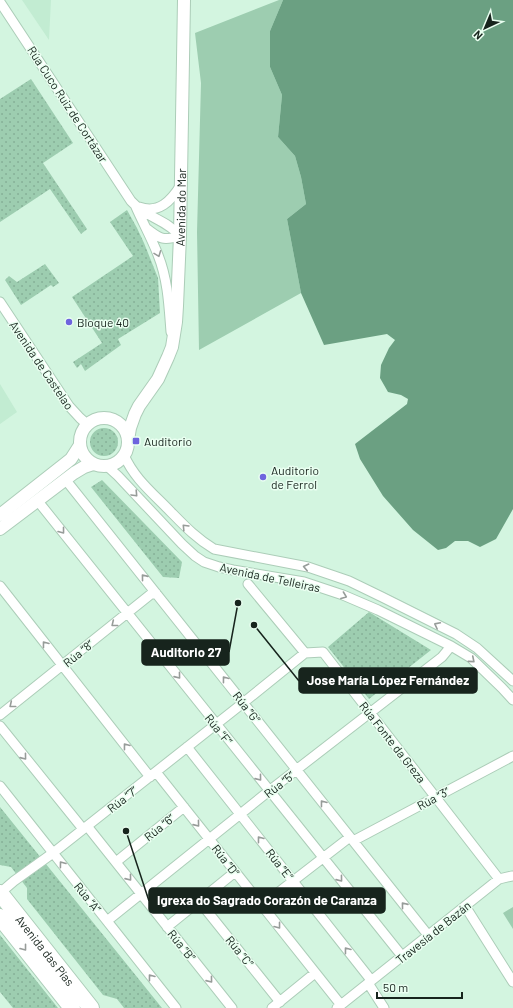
<svg xmlns="http://www.w3.org/2000/svg" width="513" height="1008" font-family="Barlow,sans-serif">
  <defs>
    <pattern id="grass-dots" width="8" height="8" patternUnits="userSpaceOnUse"><rect width="8" height="8" fill="#9dcdb0"/><path d="M2 2h.1M6 6h.1" fill="none" stroke="#86b097" stroke-width="1.8" stroke-linecap="round"/></pattern>
  </defs>
  <rect width="100%" height="100%" fill="#d3f5e0"/>
  <path fill="#c2ecd2" d="M22,0H51L49,40Z
    M0,384L17,412L0,424Z"/>
  <path fill="url(#grass-dots)" d="M31,79L73,143L43,163L87,229L86,230L81,234L50,189L0,222V99Z
    M127,210L137,228L144,243L158,278L160,313L118,339L121,345L85,371L81,364L77,368L73,362L102,343L72,297L133,256L110,222Z
    M45,264L59,283L53,287L51,285L21,305L5,280L9,276L17,282Z
    M90 442a14 14 0 1 1 28 0a14 14 0 1 1-28 0Z
    M102,480L182,562L179,578L163,577L91,487Z
    M369,612L431,650L369,699L328,647Z
    M0,807L162,1008H124L117,999L103,995L27,899V888L11,867L0,865Z
    M0,935L58,1008H13L0,992Z"/>
  <path fill="#9dcdb0" d="M279,0H283L270,31V67L282,95L278,137L295,156L301,177L306,204L287,219L301,293L199,350L197,232L201,83L195,33Z
    M513,907V929L503,913Z"/>
  <path fill="#6ba082" d="M283,0H513V509L496,539L480,547L468,541H455L446,548L438,550L413,530L383,496L360,459L355,444L407,404L408,399L401,395L388,392L380,378L381,365L389,348L395,340L387,334L324,345L301,293L287,219L306,204L301,177L295,156L278,137L282,95L270,67V31Z"/>
  <g fill="none" stroke-linecap="round" stroke-linejoin="round">
    <g stroke="#accdb8" stroke-width="11">
      <path id="street" d="M0,2L131,201C146,218 166,219 180,236C163,241 160,239 146,228
        M136,207C143,223 152,239 158,255C168,280 169,306 171,332
        M139,207C159,214 171,201 181,185
        M0,302L69,406L80,418L88,425
        M124,455C133,476 149,490 165,506C181,522 194,537 214,549L308,567L349,581L382,597L456,634L477,648L513,681
        M107,466L118,476L182,544L195,556L204,562L219,567L233,570L304,582L343,595L378,610L451,646L471,658L502,688L513,700
        M65,479L428,935
        M37,500L402,956
        M248,584L305,653L323,652L499,879
        M0,586L150,777
        M0,715L151,594L156,593
        M0,726L83,829
        M187,747L371,980
        M156,772L341,1005
        M0,786L176,1008
        M87,826L232,1008
        M353,841L513,756
        M116,862L184,807
        M0,893L14,881L53,853L243,703L305,653
        M199,901L280,1002
        M262,905L350,837
        M465,906L513,982
        M107,921L269,791L442,657L451,646
        M167,927L235,872
        M368,983L384,1008
        M272,1008L315,973
        M337,1008L499,879L512,876"/>
    </g>
    <g stroke="#accdb8" stroke-width="14">
      <g id="secondary">
        <circle cx="104" cy="442" r="24"/>
        <path id="s1" d="M128,440L130,428L135,414L139,406L158,379L168,357L172,347L176,322L177,306L180,236L184,0"/>
        <path d="M0,515L66,463L71,459L80,445"/>
        <path d="M0,529L74,473L84,467L93,464"/>
      </g>
    </g>
    <g stroke="#accdb8" stroke-width="18">
      <g id="highway">
        <path id="s2" d="M0,893L91,1008"/>
        <path d="M0,917L72,1008"/>
      </g>
    </g>
    <use href="#street" stroke="#fff" stroke-width="9"/>
    <use href="#secondary" stroke="#fff" stroke-width="12"/>
    <use href="#highway" stroke="#fff" stroke-width="16"/>
  </g>
  <defs><path id="oneway-chevron" d="M-2-3.5L2.5 0L-2 3.5" fill="none" stroke-width="1.6" stroke-linecap="round" stroke-linejoin="round"/></defs>
  <g stroke="#979c99">
    <use href="#oneway-chevron" transform="translate(158 254) rotate(69)"/>
    <use href="#oneway-chevron" transform="translate(135 494) rotate(47)"/>
    <use href="#oneway-chevron" transform="translate(185 527) rotate(-134)"/>
    <use href="#oneway-chevron" transform="translate(62 531) rotate(52)"/>
    <use href="#oneway-chevron" transform="translate(306 567) rotate(-167)"/>
    <use href="#oneway-chevron" transform="translate(144 577) rotate(-129)"/>
    <use href="#oneway-chevron" transform="translate(344 596) rotate(21)"/>
    <use href="#oneway-chevron" transform="translate(114 624) rotate(141)"/>
    <use href="#oneway-chevron" transform="translate(437 625) rotate(-153)"/>
    <use href="#oneway-chevron" transform="translate(45 644) rotate(-128)"/>
    <use href="#oneway-chevron" transform="translate(472 660) rotate(40)"/>
    <use href="#oneway-chevron" transform="translate(178 676) rotate(51)"/>
    <use href="#oneway-chevron" transform="translate(225 679) rotate(-128)"/>
    <use href="#oneway-chevron" transform="translate(12 705) rotate(141)"/>
    <use href="#oneway-chevron" transform="translate(126 746) rotate(-128)"/>
    <use href="#oneway-chevron" transform="translate(24 757) rotate(51)"/>
    <use href="#oneway-chevron" transform="translate(259 778) rotate(51)"/>
    <use href="#oneway-chevron" transform="translate(323 803) rotate(-128)"/>
    <use href="#oneway-chevron" transform="translate(197 824) rotate(51)"/>
    <use href="#oneway-chevron" transform="translate(260 839) rotate(-128)"/>
    <use href="#oneway-chevron" transform="translate(62 864) rotate(-127)"/>
    <use href="#oneway-chevron" transform="translate(129 878) rotate(51)"/>
    <use href="#oneway-chevron" transform="translate(340 879) rotate(51)"/>
    <use href="#oneway-chevron" transform="translate(404 905) rotate(-129)"/>
    <use href="#oneway-chevron" transform="translate(278 926) rotate(52)"/>
    <use href="#oneway-chevron" transform="translate(24 948) rotate(52)"/>
    <use href="#oneway-chevron" transform="translate(347 950) rotate(-128)"/>
    <use href="#oneway-chevron" transform="translate(151 977) rotate(-128)"/>
    <use href="#oneway-chevron" transform="translate(210 980) rotate(51)"/>
  </g>
  <g fill="#6e64de" stroke="#eafff1" stroke-width="1.5">
    <circle cx="69" cy="322" r="4"/>
    <rect x="132" y="437" width="8" height="8" rx="2"/>
    <circle cx="263" cy="477" r="4"/>
  </g>
  <g text-anchor="middle" dominant-baseline="central" stroke-width="3" stroke-linejoin="round" paint-order="stroke">
    <g font-size="12" fill="#17241d" stroke="#eafff1">
      <text transform="translate(68 104) rotate(57)">Rúa Cuco Ruiz de Cortázar</text>
      <text stroke="none"><textPath href="#s1" startOffset="244">Avenida do Mar</textPath></text>
      <text transform="translate(42 365) rotate(56)">Avenida de Castelao</text>
      <text transform="translate(270 577) rotate(12)">Avenida de Telleiras</text>
      <text transform="translate(78 653) rotate(-39)">Rúa “8”</text>
      <text transform="translate(247 707) rotate(52)">Rúa “G”</text>
      <text transform="translate(219 729) rotate(51)">Rúa “F”</text>
      <text transform="translate(393 742) rotate(52)">Rúa Fonte da Greza</text>
      <text transform="translate(279 784) rotate(-38)">Rúa “5”</text>
      <text transform="translate(433 798) rotate(-28)">Rúa “3”</text>
      <text transform="translate(122 799) rotate(-38)">Rúa “7”</text>
      <text transform="translate(159 827) rotate(-39)">Rúa “6”</text>
      <text transform="translate(226 860) rotate(52)">Rúa “D”</text>
      <text transform="translate(280 864) rotate(52)">Rúa “E”</text>
      <text transform="translate(88 897) rotate(51)">Rúa “A”</text>
      <text transform="translate(433 932) rotate(-39)">Travesía de Bazán</text>
      <text transform="translate(182 945) rotate(51)">Rúa “B”</text>
      <text stroke="none"><textPath href="#s2" startOffset="73">Avenida das Pías</textPath></text>
      <text transform="translate(240 951) rotate(51)">Rúa “C”</text>
    </g>
    <g font-size="12" fill="#17241d" stroke="#eafff1" text-anchor="start">
      <text x="77" y="322">Bloque 40</text>
      <text x="144" y="441">Auditorio</text>
      <text x="271" y="470">Auditorio<tspan x="271" dy="14">de Ferrol</tspan></text>
    </g>
  </g>
  <path fill="none" stroke="#17241d" stroke-width="1.5" d="M238 603L229 652M254 625L299 681M126 831L149 901"/>
  <g fill="#17241d" stroke="#eafff1" stroke-width="1.5">
    <circle cx="238" cy="603" r="4"/>
    <circle cx="254" cy="625" r="4"/>
    <circle cx="126" cy="831" r="4"/>
  </g>
  <g fill="#17241d" stroke="#17241d" stroke-width="1.5">
    <rect x="142" y="640" width="87" height="25" rx="4"/>
    <rect x="299" y="668" width="178" height="25" rx="4"/>
    <rect x="149" y="888" width="236" height="25" rx="4"/>
  </g>
  <g font-size="13" text-anchor="middle" font-weight="bold" fill="#fff">
    <text x="186" y="657">Auditorio 27</text>
    <text x="388" y="685">Jose María López Fernández</text>
    <text x="267" y="905">Igrexa do Sagrado Corazón de Caranza</text>
  </g>
  <g transform="translate(485 28) rotate(224)" stroke="#eafff1" stroke-width="3" paint-order="stroke">
  <path d="M0-3L7 15L0 10L-7 15Z" fill="#17241d"/>
  <text y="-6" font-size="11" font-weight="bold" text-anchor="middle" fill="#17241d">N</text>
  </g>
  <path d="M377 992v6h85v-6" fill="none" stroke="#17241d" stroke-width="2"/>
  <text x="383" y="992" font-size="12" fill="#17241d" stroke="#eafff1" stroke-width="3" paint-order="stroke">50 m</text>
</svg>
